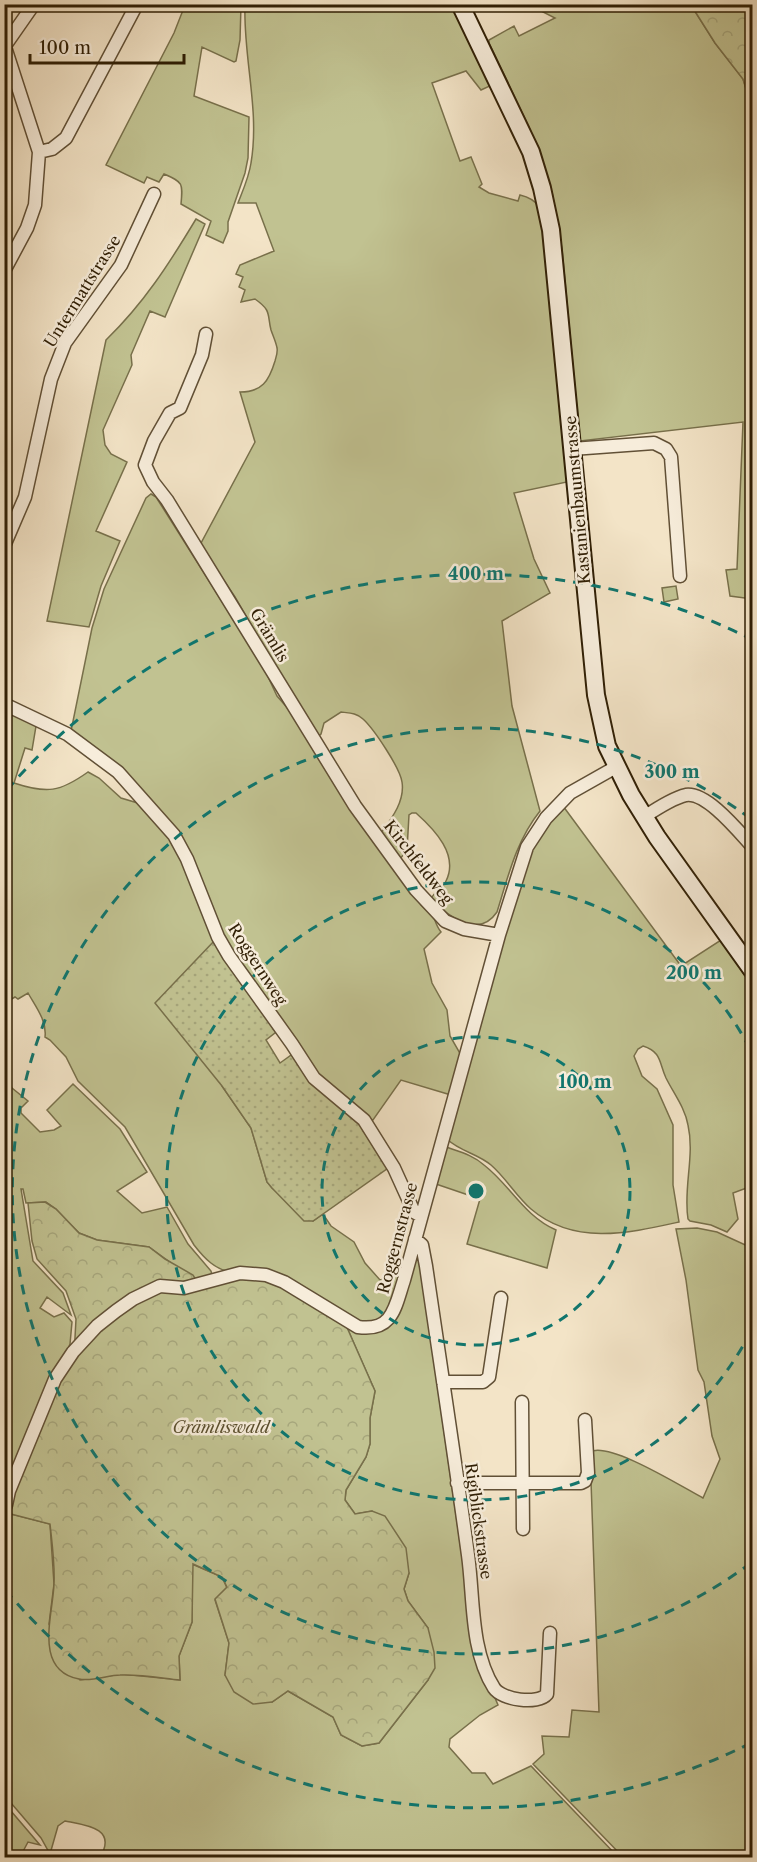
<svg xmlns="http://www.w3.org/2000/svg" width="757" height="1862" font-family="'Libre Caslon Text',serif">
  <defs>
    <pattern id="forest-crowns" width="20" height="18" patternUnits="userSpaceOnUse" patternTransform="scale(1.5)"><rect width="20" height="18" fill="#c1c291"/><path d="M2 6a3 3 0 1 1 6 0M12 15a3 3 0 1 1 6 0" fill="none" stroke="#a6a67c"/></pattern>
    <pattern id="garden-dots" width="8" height="8" patternUnits="userSpaceOnUse" patternTransform="scale(1.5)"><rect width="8" height="8" fill="#c1c291"/><path d="M2 2h.1M6 6h.1" fill="none" stroke="#a6a67c" stroke-width="1.8" stroke-linecap="round"/></pattern>
  </defs>
  <rect width="100%" height="100%" fill="#f3e4c7"/>
  <filter id="stains"><feTurbulence type="fractalNoise" baseFrequency=".00333" numOctaves="4"/><feColorMatrix values="0 0 0 0 .2 0 0 0 0 .09 0 0 0 0 .02 0 0 0 .5 -.17"/></filter>
  <radialGradient id="worn" r=".72"><stop offset=".6" stop-color="#630" stop-opacity="0"/><stop offset="1" stop-color="#630" stop-opacity=".3"/></radialGradient>
  <path fill="#c1c291" stroke="#78704b" stroke-width="1.5" d="M185,5H241L240,40L236,61L234,62L202,47L194,96L249,117L248,158L245,173L228,222V231L223,243L206,235L211,221L181,204C183,183 183,182 164,174L159,182L147,177L144,183L106,165L174,33Z
    M245,5H453L492,85L481,90L466,71L432,83L460,161L471,157L482,184L479,187L489,193L518,201L520,195C545,201 541,216 546,238L567,482L514,493L534,559L550,593L502,621L512,706L540,811C516,841 508,877 497,912C478,940 448,916 431,899C434,891 443,889 446,881C459,855 435,830 416,813H412L409,815L407,850L400,859L381,833C392,818 405,801 402,782C400,768 374,729 363,719C357,713 349,713 341,712L324,723L321,734L316,738L235,597L200,545L255,442L240,392C262,392 269,381 275,361C276,357 278,352 277,348C276,342 273,336 271,330C267,314 272,311 255,299L241,302L245,290L239,287L243,277L236,274L240,265L274,251L256,203H238C243,190 249,177 251,163C260,110 243,57 245,5Z
    M534,5H691L715,43L743,79L752,108V599L730,596L726,570L737,569L743,422L580,441L562,249L552,192L529,127L489,43V40L514,26L519,36L555,18L537,9Z
    M196,219L205,224L165,317L150,311L131,355L132,365L103,430L105,445L111,454L127,462L96,531L120,541L101,586L89,627L47,621L106,340C144,303 169,264 196,219Z
    M151,494L156,497L264,668L277,696L291,712L357,818L420,899L421,905L427,911L430,910C435,917 435,925 441,932L424,949L432,983L447,1010L450,1036L461,1055L451,1095L401,1080L373,1120L366,1118L321,1084L227,950L183,846L71,731L92,628L104,589L146,498Z
    M676,586L678,599L664,602L662,588Z
    M5,706L35,723L36,726L32,750L25,748L14,783C47,794 60,792 88,772L99,778L121,798L141,804L179,846L217,938L222,1086L251,1128L267,1182L272,1188L313,1221L323,1214L331,1226L354,1242L365,1263L380,1280L403,1273L386,1317L366,1325L233,1272C216,1271 204,1258 194,1245L125,1127L78,1081L66,1057L50,1040L45,1037C47,1021 36,1007 28,993L18,999L15,997L5,1003Z
    M563,806L681,966L721,940L752,986V1186L733,1193L738,1219L727,1232L711,1225L690,1221L688,1219C683,1188 695,1156 688,1125C685,1108 674,1094 666,1078C659,1063 662,1052 643,1046L638,1049L634,1056L642,1076L657,1089L673,1125V1185L679,1222C629,1233 574,1246 531,1209C516,1196 506,1178 491,1165C478,1154 460,1151 448,1140L467,1060L530,854L547,824Z
    M4,1076L12,1088L28,1101L21,1108V1113L40,1132L54,1130L61,1126L47,1110L73,1084L120,1129L147,1172L117,1191L142,1213L167,1207L188,1244L211,1271L212,1275L197,1282L149,1247L97,1240L79,1233L56,1209L46,1202L26,1203L23,1189H21L33,1261L63,1293L71,1315L47,1297L40,1308L54,1317L64,1313L72,1322L70,1344L4,1504Z
    M446,1147C460,1152 473,1155 484,1165C510,1185 524,1216 556,1230L547,1268L467,1244L480,1199L433,1183Z
    M697,1228L717,1232L752,1248V1857H623L533,1764L544,1754L542,1736L569,1737L572,1710L599,1712L590,1452C609,1441 682,1487 703,1498L720,1459L712,1436L704,1382L698,1370L686,1280L676,1229Z
    M418,1250L476,1654L498,1705L480,1715L450,1739L449,1747L472,1773H485L493,1784L531,1766L618,1857H100C118,1828 85,1825 65,1821L58,1826L50,1854L41,1838L5,1796L4,1559L8,1534L7,1513L50,1524L54,1584L49,1624L80,1680L122,1674L180,1680L179,1656L192,1622V1564L222,1577L227,1588L215,1600L229,1643L225,1675L272,1702L288,1691L333,1717L341,1735L362,1746L379,1743L428,1680V1628L408,1601L404,1589L409,1573L372,1511L355,1514L345,1500L346,1490L366,1457L370,1444V1418L375,1391L345,1323L378,1331Z
    M5,1804L40,1845L28,1842L20,1857H5Z"/>
  <path fill="url(#forest-crowns)" stroke="#78704b" stroke-width="1.5" d="M691,5H752V108L743,79L715,43Z
    M45,1202L56,1209L79,1233L97,1240L149,1247L165,1259L193,1275L201,1288L241,1274L262,1276L345,1323L375,1391L370,1418V1444L366,1457L346,1490L345,1500L355,1514L372,1511L385,1516L406,1548L409,1573L404,1589L408,1601L428,1628L434,1652L435,1668L428,1680L379,1743L362,1746L341,1735L333,1717L288,1691L272,1702L253,1704L234,1692L225,1675L229,1643L215,1599L227,1587L222,1577L193,1564L192,1622L179,1656L180,1680C161,1678 140,1674 120,1675C108,1675 92,1682 79,1679C33,1670 53,1615 54,1584C55,1564 52,1543 50,1524L7,1513L10,1495L52,1390L74,1356L76,1319L66,1291L37,1259L32,1241L28,1203Z"/>
  <path fill="url(#garden-dots)" stroke="#78704b" stroke-width="1.5" d="M217,938L280,1029L266,1040L280,1063L294,1053L355,1114L391,1166L313,1221H304L272,1188L267,1182L251,1128L222,1086L155,1003Z"/>
  <g fill="none" stroke-linecap="round" stroke-linejoin="round">
    <g stroke="#615036" stroke-width="15">
      <path id="street" d="M4,44L39,152L35,205L27,228L4,271
        M4,47L34,4
        M39,152L52,149L66,138L137,4
        M206,334L202,355L180,408L170,413L154,441L145,465L153,482L167,500L355,806L416,890L445,921L464,929L499,935
        M572,449L654,443L666,449L671,457L680,576
        M4,546L25,497L51,379L65,343L121,265L154,194
        M4,704L67,734L118,772L174,835L187,859L218,937L229,956L292,1044L314,1078L364,1120L394,1168L414,1212L421,1216
        M644,817C656,809 673,798 686,795C707,792 739,832 752,846
        M415,1239L422,1245L426,1266C440,1362 455,1459 468,1555C474,1598 470,1650 494,1688C502,1700 538,1705 547,1694L550,1633
        M443,1382H483L489,1377L501,1298
        M522,1402L523,1529
        M457,1483H581L585,1481L588,1473L585,1420
        M4,1505H6L9,1491L55,1379L73,1352L97,1326L116,1311L133,1299L160,1286L184,1288L240,1273L266,1275L284,1282L358,1327C393,1332 395,1307 404,1280L499,935L527,847L546,818L570,793L616,767"/>
    </g>
    <g stroke="#301f05" stroke-width="20">
      <path id="secondary" d="M460,4L531,152L542,188L551,230L596,695L607,746L631,795L657,837L752,970"/>
    </g>
    <use href="#street" stroke="#f7eddb" stroke-width="12"/>
    <use href="#secondary" stroke="#f7eddb" stroke-width="16"/>
  </g>
  <g fill="none" stroke="#0f766e" stroke-width="3" stroke-dasharray="10 8">
    <circle cx="476" cy="1191" r="154"/>
    <path d="M751 1331A309 309 0 1 1 751 1051"/>
    <path d="M751 1563A463 463 0 1 1 751 819"/>
    <path d="M751 1743A617 617 0 0 1 7 1592M7 790A617 617 0 0 1 751 639"/>
  </g>
  <g text-anchor="middle" dominant-baseline="central" stroke-width="5" stroke-linejoin="round" paint-order="stroke">
    <g font-size="16" fill="#301f05" stroke="#f7eddb">
      <text transform="translate(82 291) rotate(-58)">Untermattstrasse</text>
      <text transform="translate(577 500) rotate(-95)">Kastanienbaumstrasse</text>
      <text transform="translate(270 635) rotate(59)">Grämlis</text>
      <text transform="translate(419 862) rotate(52)">Kirchfeldweg</text>
      <text transform="translate(258 964) rotate(57)">Roggernweg</text>
      <text transform="translate(397 1238) rotate(-75)">Roggernstrasse</text>
      <text transform="translate(479 1521) rotate(82)">Rigiblickstrasse</text>
    </g>
    <g font-size="16" font-style="italic" fill="#5c502f" stroke="#f7eddb">
      <text x="221" y="1427">Grämliswald</text>
    </g>
  </g>
  <circle cx="476" cy="1191" r="9" fill="#0f766e" stroke="#f7eddb" stroke-width="3"/>
  <g font-size="18" text-anchor="middle" font-weight="bold" fill="#0f766e" stroke="#f7eddb" stroke-width="5" stroke-linejoin="round" paint-order="stroke">
    <text x="476" y="580">400 m</text>
    <text x="672" y="778">300 m</text>
    <text x="694" y="979">200 m</text>
    <text x="585" y="1088">100 m</text>
  </g>
  <rect width="757" height="1862" fill="none" stroke="#f3e4c7" stroke-width="24"/>
  <rect x="6" y="6" width="745" height="1850" fill="none" stroke="#301f05" stroke-width="3"/>
  <rect x="12" y="12" width="733" height="1838" fill="none" stroke="#301f05" stroke-width="1.5"/>
  <path d="M30 54v9h154v-9" fill="none" stroke="#301f05" stroke-width="3"/>
  <text x="39" y="54" font-size="18" fill="#301f05" stroke="#f7eddb" stroke-width="4.5" paint-order="stroke">100 m</text>
  <rect width="100%" height="100%" filter="url(#stains)"/>
  <rect width="100%" height="100%" fill="url(#worn)"/>
</svg>
